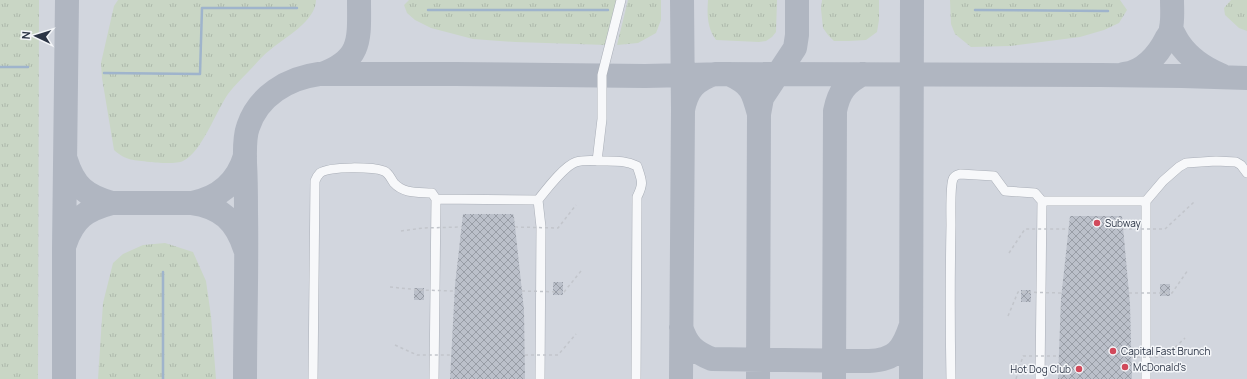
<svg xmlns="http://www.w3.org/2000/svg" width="1247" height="379" font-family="Manrope,sans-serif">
  <defs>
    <pattern id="grass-tufts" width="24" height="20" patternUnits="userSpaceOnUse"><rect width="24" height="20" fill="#c9d6c5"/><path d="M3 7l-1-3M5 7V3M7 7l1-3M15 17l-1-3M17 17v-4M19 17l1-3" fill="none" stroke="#adb8ab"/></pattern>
    <pattern id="building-cross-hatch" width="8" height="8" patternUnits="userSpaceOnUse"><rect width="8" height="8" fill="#bbc0ca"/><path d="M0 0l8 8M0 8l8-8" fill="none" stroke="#989da6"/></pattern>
  </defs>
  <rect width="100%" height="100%" fill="#e4e7ec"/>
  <path fill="#d2d6de" d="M0,0H1247V379H0Z"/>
  <path fill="url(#grass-tufts)" d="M0,0H39L38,379H0Z
    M118,0H316C316,21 284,38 270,50C262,56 256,64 249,71C242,78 234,86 228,94C216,111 202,152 183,161C178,164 157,163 150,162C134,160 126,161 114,150L102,78L101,63L114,6Z
    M409,0H618L607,45L515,42L473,39L431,28L415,20L407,13L404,5Z
    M628,0H661V20L656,33L638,43L617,45Z
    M708,0H777L776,32L772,37L766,41L759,42L716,40C707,28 707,14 708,0Z
    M822,0H879V20L877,32L866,40L849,41H834L828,35L823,28L821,9Z
    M950,0H1120L1127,10L1119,23L1104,30L1080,37L1010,46L971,47L955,34L951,24Z
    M1231,0H1247V31L1239,28L1225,15L1224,8Z
    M165,243L193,252L206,281L211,316L216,379H98L103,303L113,263L123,254L143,245Z"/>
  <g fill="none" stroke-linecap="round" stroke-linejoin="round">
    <path stroke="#9fb4cc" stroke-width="2.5" d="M428,10H608
      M975,10L1108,11
      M0,67H28
      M104,73L200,74L202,8H297
      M163,272V379"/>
    <path stroke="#b0b6c1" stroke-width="24" d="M1171,29C1174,34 1176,39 1179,43C1190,59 1204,68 1221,75
      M322,74C363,59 359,38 359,0
      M1124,74C1143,72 1158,55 1166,39C1168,36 1171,32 1171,28C1173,19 1172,9 1172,0
      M683,110C687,90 695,80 715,74L1101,75L1182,76L1247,78
      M66,160C74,186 86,196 112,203
      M192,203C221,207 236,221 245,249
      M65,244C74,218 86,210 112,203H192C219,198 237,183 245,156
      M681,327C687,345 694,352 712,359L869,361C896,360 903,349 911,325
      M64,379V248L67,0
      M245,379C245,323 247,268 246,212C246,196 246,180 245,163C245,152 244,138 248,127C258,96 288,78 319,74H455L645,76L729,74C751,84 753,91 759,114
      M681,379L683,110L682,0
      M758,379L759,114L762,98L795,48L797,35V0
      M834,379L835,111C839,91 846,83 863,74
      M911,379L912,0"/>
  </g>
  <path fill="url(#building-cross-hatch)" d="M463,214H513L514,217L524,310L525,379H450L455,285Z
    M1070,216H1122L1130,304L1132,379H1058L1061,299Z
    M553,282H563V295H553Z
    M1160,284H1170V296H1160Z
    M414,288H424V300H414Z
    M1021,290H1031V302H1021Z"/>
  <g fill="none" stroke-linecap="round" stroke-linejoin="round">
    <g stroke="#a9aeb7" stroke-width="10">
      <path id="minor" d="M597,161L602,119V75L621,0
        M313,379L315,181C316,178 318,175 320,173C330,166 373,167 384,171C389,173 391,179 394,183C404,194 418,192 432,193L436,199
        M434,379L436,199L538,200
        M540,379L541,227L538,200C546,190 564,166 576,162C585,159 597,161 607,161C618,161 627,161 637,166C642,181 644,183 637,197L636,379
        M951,379C950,328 950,277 951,225C951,216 950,187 953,179C954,176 956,175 960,174L994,176L1005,191L1035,193L1042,201
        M1040,379L1042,201H1146L1163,181L1179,167L1186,163L1216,161L1236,162L1241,165L1247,173
        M1146,379V201"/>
    </g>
    <use href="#minor" stroke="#f7f8fa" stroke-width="9"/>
    <path stroke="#c2c5cb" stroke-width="1.5" stroke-dasharray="3 3" stroke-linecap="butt" d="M515,227L558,228L576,205
      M1123,229H1165L1194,202
      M401,231L423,228L461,227
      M1009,253L1025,229H1068
      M390,287L420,290L454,291
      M522,291L564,292L581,271
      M1129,293H1172L1188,270
      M1008,316L1018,292L1061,293
      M395,345L417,355H451
      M525,355H558L576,334
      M1131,357H1165L1185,338
      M1016,379L1023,356H1058"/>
  </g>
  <g fill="#d1495b" stroke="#f4f6f9" stroke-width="1.5">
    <circle cx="1097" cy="223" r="4"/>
    <circle cx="1113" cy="351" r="4"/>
    <circle cx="1125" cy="367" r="4"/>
    <circle cx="1079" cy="369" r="4"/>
  </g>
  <g text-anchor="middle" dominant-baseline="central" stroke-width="3" stroke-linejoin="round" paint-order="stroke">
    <g font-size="10" fill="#2b3445" stroke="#f4f6f9" text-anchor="start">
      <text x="1105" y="223">Subway</text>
      <text x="1121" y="351">Capital Fast Brunch</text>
      <text x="1133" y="367">McDonald's</text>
      <text x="1071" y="369" text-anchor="end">Hot Dog Club</text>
    </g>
  </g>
  <g transform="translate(36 36) rotate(274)" stroke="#f4f6f9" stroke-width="3" paint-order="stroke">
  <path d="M0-3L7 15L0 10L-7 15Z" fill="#2b3445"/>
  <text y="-6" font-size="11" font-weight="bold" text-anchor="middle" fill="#2b3445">N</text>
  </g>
</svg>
